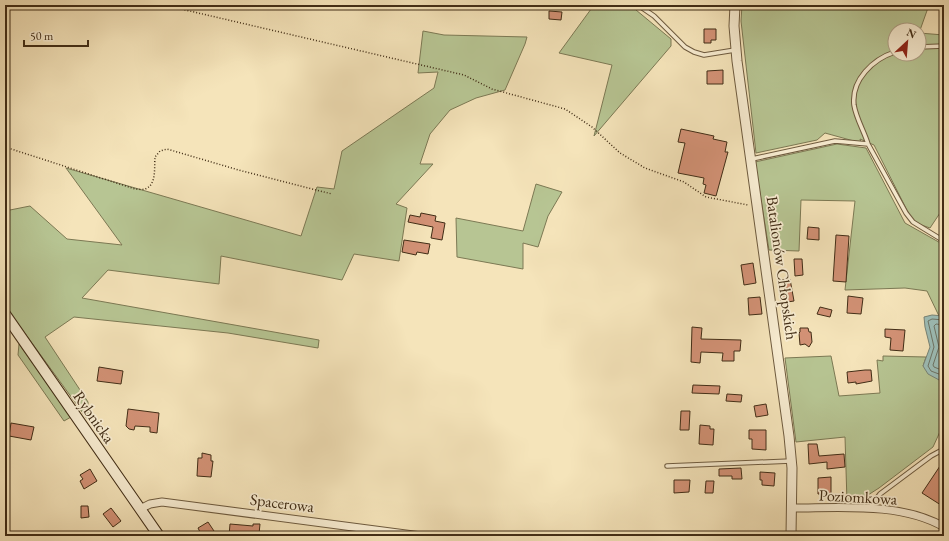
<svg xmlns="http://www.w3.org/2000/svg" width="949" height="541" font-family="'EB Garamond',serif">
  <rect width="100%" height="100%" fill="#f5e4ba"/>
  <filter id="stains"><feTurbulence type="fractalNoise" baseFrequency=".005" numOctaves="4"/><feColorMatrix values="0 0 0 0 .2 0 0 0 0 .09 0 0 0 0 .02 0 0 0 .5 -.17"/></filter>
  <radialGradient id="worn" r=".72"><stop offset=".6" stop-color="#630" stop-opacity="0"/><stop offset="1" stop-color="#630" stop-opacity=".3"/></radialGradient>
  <path fill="#b7c593" stroke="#7c7954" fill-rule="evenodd" d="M594,5H630L671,39V46L594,136L612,65L559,53Z
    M742,5H929L919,33L944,35V207L930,228L913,222L874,145L860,139L861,143L825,133L817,140L756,153L741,21ZM895,30H919V54H895Z
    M423,31L444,35L527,37L525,44L505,90L476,98L450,110L430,134L420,164H433L396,204L407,208L399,261L354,254L342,280L221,256L219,284L108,270L82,298L319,340L318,348L228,333L74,317L45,337L88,402V420L5,306V211L30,206L67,239L122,245L66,168L301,236L317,187L334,189L342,151L434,88L438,72L418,73Z
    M837,144L866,148L905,223L944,245V316H939L927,291L905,288L845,290L855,201L801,200L799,251L769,250L755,162Z
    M536,184L562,192L548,216L538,247L523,243V269L457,257L456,218L523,231Z
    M19,344L71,417L64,421L18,355Z
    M831,356L839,396L880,393L877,360L883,361V356L926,357L923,366L941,381L944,380V423L933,447L879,488L857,502H847L845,437L796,442L785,358Z"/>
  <path fill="#9dbdb6" stroke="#788376" d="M932,315L944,316V380L941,381L928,374L923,366L930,347L925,327L924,317Z"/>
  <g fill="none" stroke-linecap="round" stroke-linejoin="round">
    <path stroke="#6f7566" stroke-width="1" d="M944,320L932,319L928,321L934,347L928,366L931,371L944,376
      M944,325L936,324L934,326L939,347L933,365L934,367L944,371"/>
  </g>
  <path fill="#d39276" stroke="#412d16" d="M549,11L562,12L561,20L549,19Z
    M704,29H716V40H711V43H704Z
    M723,70V84H707V71Z
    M681,129L714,136L713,139L727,142L725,152H728L716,196L704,193L706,185L703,184L704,178L678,173L685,143L678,142Z
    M421,213L436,216L435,221L445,223L442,240L431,238L433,227L408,222L410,215L420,217Z
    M808,227L819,228V240L807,239Z
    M836,235L849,236L846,282L833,281Z
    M404,240L430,244L428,254L417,252L416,255L402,252Z
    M794,259H802L803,275L795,276Z
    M753,263L756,283L744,285L741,265Z
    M790,279L794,301L781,303L778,280Z
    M848,296L863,298L861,314L847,313Z
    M760,297L762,314L749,315L748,298Z
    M820,307L832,310L830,317L817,314Z
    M692,327L702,328L701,339L741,340L740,351H734V361H722L723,353L701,352L700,363L691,362Z
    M800,328H808L809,332H811L812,342L809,347L805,344L800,345L799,333L800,332Z
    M885,329L905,330L903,351L890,350L891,338L885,337Z
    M99,367L123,371L121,384L97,381Z
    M865,370H871L872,381L856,384V382L848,383L847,372Z
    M693,385L720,386L719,394L692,393Z
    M727,394L742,395L741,402L726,401Z
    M766,404L768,415L756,417L754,406Z
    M128,409L159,413L157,433L150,432V427L135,426L134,430L129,429L126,426Z
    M681,411H690L689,430H680Z
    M11,423L34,427L31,440L9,436Z
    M700,425L710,426V429H714L713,445L699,444Z
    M749,430H766V450L752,449V439H749Z
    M808,444H817L819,456L844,454L845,467L827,469V462L809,464Z
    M202,453L211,455V461H213L211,477L197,476L198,458H202Z
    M944,460V507L922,493Z
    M741,468L742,479H732V476H719V469Z
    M90,469L97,481L84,489L80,481L83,479L80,475Z
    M760,472L775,473L774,486L762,485V480H760Z
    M831,477V494H818V478Z
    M674,480H690L689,492L674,493Z
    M706,481H714L713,493H705Z
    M81,506H88L89,517L81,518Z
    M111,508L121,521L113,527L103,514Z
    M208,522L216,534H213L214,536H202L198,528Z
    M230,524L253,526V524H260L259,534L250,533V536H229Z"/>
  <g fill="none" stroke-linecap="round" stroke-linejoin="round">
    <g stroke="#6e5b3f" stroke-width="5.5">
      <path id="service" d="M638,5L654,16L685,47L694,52L704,55L735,50
        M919,47L944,46
        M868,144C864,131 856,118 854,105C851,80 873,59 895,52
        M752,159L835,141L868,144L906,213L913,222L944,241
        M667,466L791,461
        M870,507L880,494L931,456L944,449"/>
    </g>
    <g stroke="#6e5b3f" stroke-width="9">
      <path id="minor" d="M792,508C840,508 901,502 944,527
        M140,509L150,504L162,502L421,536"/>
    </g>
    <g stroke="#6e5b3f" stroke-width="11">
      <path id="tertiary" d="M735,5L734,26L737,61L789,436L792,468L791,536"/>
    </g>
    <g stroke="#412d16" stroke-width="12">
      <path id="secondary" d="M5,314L159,536"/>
    </g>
    <path stroke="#412d16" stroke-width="1.5" stroke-dasharray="1 2" stroke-linecap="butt" d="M164,5L464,75L492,89L565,109L592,127L620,153L645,168L684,182L706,197L748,205
      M5,147L135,189C138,189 142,190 145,189C157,185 154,167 155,157L160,151L167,149L242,171L332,194"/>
    <use href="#service" stroke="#f8edd2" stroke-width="3.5"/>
    <use href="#minor" stroke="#f8edd2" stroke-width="7"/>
    <use href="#tertiary" stroke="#f8edd2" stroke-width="9"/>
    <use href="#secondary" stroke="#f8edd2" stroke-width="10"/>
  </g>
  <g text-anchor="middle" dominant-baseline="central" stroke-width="3.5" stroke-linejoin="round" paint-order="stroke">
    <g font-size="16" fill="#412d16" stroke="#f8edd2">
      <text transform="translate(782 268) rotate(82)">Batalionów Chłopskich</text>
      <text transform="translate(94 417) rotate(55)">Rybnicka</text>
      <text transform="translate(858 497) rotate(3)">Poziomkowa</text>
      <text transform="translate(282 503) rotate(7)">Spacerowa</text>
    </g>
  </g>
  <rect width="949" height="541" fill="none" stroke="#f5e4ba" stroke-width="20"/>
  <rect x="6" y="6" width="937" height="529" fill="none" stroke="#412d16" stroke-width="2"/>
  <rect x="10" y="10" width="929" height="521" fill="none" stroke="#412d16"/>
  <g transform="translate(907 42) rotate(26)"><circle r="19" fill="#f8edd2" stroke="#afa087"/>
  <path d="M0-3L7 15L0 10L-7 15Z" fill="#8f2418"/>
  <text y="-6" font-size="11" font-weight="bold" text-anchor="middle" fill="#412d16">N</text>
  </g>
  <path d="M24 40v6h64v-6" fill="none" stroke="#412d16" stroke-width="2"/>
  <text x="30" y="40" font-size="12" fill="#412d16" stroke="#f8edd2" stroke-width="3" paint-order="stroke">50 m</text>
  <rect width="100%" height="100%" filter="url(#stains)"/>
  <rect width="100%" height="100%" fill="url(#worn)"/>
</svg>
